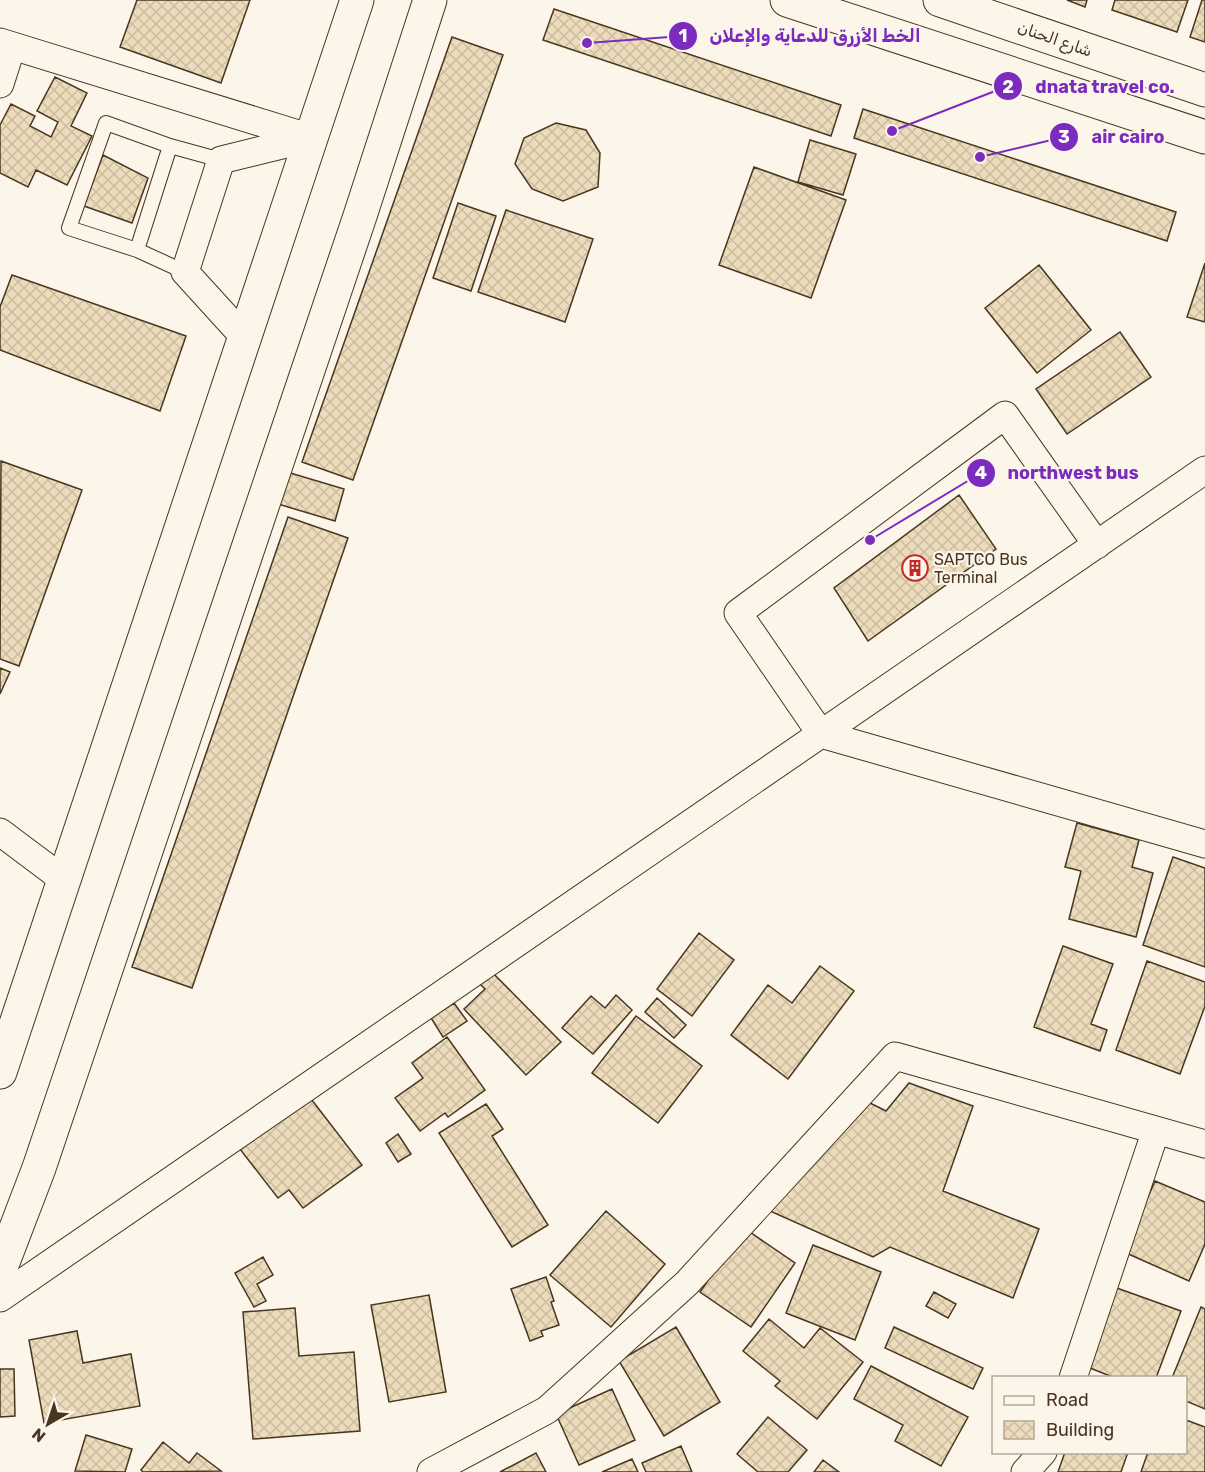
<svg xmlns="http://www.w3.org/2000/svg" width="1205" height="1472" font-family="Rubik,'Noto Naskh Arabic',sans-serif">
  <defs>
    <pattern id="building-cross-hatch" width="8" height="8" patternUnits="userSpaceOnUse" patternTransform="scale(1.5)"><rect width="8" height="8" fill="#ecdcbc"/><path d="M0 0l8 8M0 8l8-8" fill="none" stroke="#ccbda1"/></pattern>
  </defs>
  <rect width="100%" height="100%" fill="#fbf6e9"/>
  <path fill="url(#building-cross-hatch)" stroke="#4a3520" stroke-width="1.5" d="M137,0H250L221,83L120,47Z
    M1067,0H1087L1085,7Z
    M1115,0H1188L1177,32L1112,10Z
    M1202,0H1205V42L1190,37Z
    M554,9L841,105L831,136L543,40Z
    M452,37L503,55L353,480L302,462Z
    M55,77L87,93L71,126L92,136L67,185L36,170L28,187L0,173V125L11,104L35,116L30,126L51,137L58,122L37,111Z
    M863,109L1176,212L1167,241L854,138Z
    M556,123L586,130L600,153L598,187L563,201L532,189L515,164L524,138Z
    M810,140L856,154L843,195L798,182Z
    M103,155L148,178L132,223L84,206Z
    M754,167L846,200L811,298L719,265Z
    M458,203L496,216L471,291L433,278Z
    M506,210L593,239L565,322L478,292Z
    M1205,263V322L1187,317Z
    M1039,265L1091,330L1037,373L985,308Z
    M12,275L186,336L160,411L0,350V307Z
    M1120,332L1151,377L1067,434L1036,389Z
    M1,461L82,490L19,666L0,659Z
    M287,472L344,489L335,521L278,504Z
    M959,495L996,549L868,641L834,588Z
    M288,517L348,538L192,988L132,967Z
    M0,668L10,672L0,694Z
    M1077,823L1139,840L1132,867L1153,873L1136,937L1069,919L1081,871L1065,867Z
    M1173,857L1205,868V967L1143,945Z
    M699,933L734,960L692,1016L657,989Z
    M1063,946L1113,964L1091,1024L1107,1030L1100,1051L1034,1027Z
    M1147,961L1205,982V1006L1180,1074L1116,1050Z
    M485,965L561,1042L526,1075L464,1009L485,989L473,977Z
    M820,966L854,991L788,1079L731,1035L768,985L792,1003Z
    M616,995L632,1010L593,1054L562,1028L591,996L605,1008Z
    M657,998L686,1025L674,1038L645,1012Z
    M454,1003L467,1021L443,1037L431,1018Z
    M636,1016L702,1066L658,1123L592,1073Z
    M447,1037L485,1090L448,1117L445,1113L420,1131L395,1098L423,1078L412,1063Z
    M909,1083L973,1106L943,1191L1039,1229L1013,1298L890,1247L873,1257L770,1211L868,1102L886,1111Z
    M305,1091L362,1165L303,1208L289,1190L278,1198L236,1144Z
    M486,1104L503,1129L492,1136L548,1225L512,1247L439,1133Z
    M398,1134L411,1154L398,1162L386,1143Z
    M1155,1181L1205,1202V1244L1189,1281L1124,1252Z
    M606,1211L665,1264L611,1327L550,1275Z
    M744,1228L795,1263L751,1327L700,1292Z
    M813,1245L881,1272L855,1340L786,1313Z
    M263,1257L273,1275L257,1284L266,1301L254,1307L235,1273Z
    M546,1277L554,1301L551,1302L559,1325L541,1331L543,1336L530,1341L511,1289Z
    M1114,1287L1181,1311L1156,1378H1115L1085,1366Z
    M934,1292L956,1304L948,1318L926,1306Z
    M429,1295L446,1392L389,1402L371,1305Z
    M1201,1307L1205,1309V1409L1186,1401V1378H1172Z
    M295,1308L299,1356L354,1352L360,1431L253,1439L243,1312Z
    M769,1319L804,1348L820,1328L863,1362L817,1419L775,1386L780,1381L743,1351Z
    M676,1327L720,1402L664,1436L619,1361Z
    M894,1327L983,1368L973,1389L885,1348Z
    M77,1331L83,1363L131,1354L140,1406L44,1423L29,1340Z
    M871,1366L968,1417L941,1466L895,1441L903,1425L854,1399Z
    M0,1369H14L15,1416L0,1417Z
    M612,1389L635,1440L579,1465L556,1414Z
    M768,1417L807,1450L788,1472H758L737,1454Z
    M1186,1420L1205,1427V1472H1141L1148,1452H1186Z
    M86,1435L132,1449L125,1472L75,1471Z
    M163,1442L189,1463L197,1453L221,1471L143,1472L141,1470Z
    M681,1446L692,1472H646L642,1463Z
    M1065,1452H1128L1121,1472H1058Z
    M536,1453L546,1472H500Z
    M632,1459L638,1472H602Z
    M823,1460L839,1472H814Z"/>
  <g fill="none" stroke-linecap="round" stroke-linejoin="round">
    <g stroke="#4a3520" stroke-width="16">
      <path id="lane" d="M137,250L170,146
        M185,272L137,250L69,228L106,123L170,146L221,160"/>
    </g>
    <g stroke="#4a3520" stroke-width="29">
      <path id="street" d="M0,42L311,138L221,160L185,272L245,338
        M0,84L12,46
        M1097,545L1005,415L738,613L821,734L1205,844
        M0,832L64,880
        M0,1298L1205,470
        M1073,1378L1156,1130
        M431,1472L547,1410L687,1283L895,1056L1205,1144
        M1025,1472L1043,1452"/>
    </g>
    <g stroke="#4a3520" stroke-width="35">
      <path id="secondary" d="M787,0L1205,137
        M940,0L1205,90
        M0,1072L357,0
        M0,1270L39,1168L360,216L430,0"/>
    </g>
    <use href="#lane" stroke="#fbf6e9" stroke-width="14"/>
    <use href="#street" stroke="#fbf6e9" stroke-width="27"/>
    <use href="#secondary" stroke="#fbf6e9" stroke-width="33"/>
  </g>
  <defs>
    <g id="building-ring" transform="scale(1.35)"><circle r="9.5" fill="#fbf6e9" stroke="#c62828" stroke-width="1.5"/><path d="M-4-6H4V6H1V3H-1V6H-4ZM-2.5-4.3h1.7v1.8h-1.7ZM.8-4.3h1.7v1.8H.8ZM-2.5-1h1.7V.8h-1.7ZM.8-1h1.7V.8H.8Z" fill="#c62828"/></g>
  </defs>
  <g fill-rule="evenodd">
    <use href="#building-ring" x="915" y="568"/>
  </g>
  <g text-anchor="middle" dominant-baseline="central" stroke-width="4.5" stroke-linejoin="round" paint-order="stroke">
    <g font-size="16" fill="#4a3520" stroke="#fbf6e9">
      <text transform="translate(1055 39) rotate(19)">شارع الحنان</text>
    </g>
    <g font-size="16" fill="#4a3520" stroke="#fbf6e9" text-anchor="start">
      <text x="934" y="559">SAPTCO Bus<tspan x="934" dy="18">Terminal</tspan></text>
    </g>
  </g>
  <path fill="none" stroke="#7b2cbf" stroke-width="2" d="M587 43L683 36M892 131L1008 86M980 157L1064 137M870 540L981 473"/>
  <g fill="#7b2cbf" stroke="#fbf6e9" stroke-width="2">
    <circle cx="587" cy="43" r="6"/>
    <circle cx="892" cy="131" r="6"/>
    <circle cx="980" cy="157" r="6"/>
    <circle cx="870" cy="540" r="6"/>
    <circle cx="683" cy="36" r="15"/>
    <circle cx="1008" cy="86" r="15"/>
    <circle cx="1064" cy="137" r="15"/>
    <circle cx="981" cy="473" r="15"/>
  </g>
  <g font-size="18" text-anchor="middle" font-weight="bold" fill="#fff">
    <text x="683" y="42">1</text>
    <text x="1008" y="93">2</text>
    <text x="1064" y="143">3</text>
    <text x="981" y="479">4</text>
  </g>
  <g font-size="18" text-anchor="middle" font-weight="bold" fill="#7b2cbf" stroke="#fbf6e9" stroke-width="4.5" stroke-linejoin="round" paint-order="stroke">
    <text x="815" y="42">الخط الأزرق للدعاية والإعلان</text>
    <text x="1105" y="93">dnata travel co.</text>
    <text x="1128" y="143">air cairo</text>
    <text x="1073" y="479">northwest bus</text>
  </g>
  <rect x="992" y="1376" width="195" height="78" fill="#fbf6e9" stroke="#b4a999" stroke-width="1.5"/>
  <rect x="1004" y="1396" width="30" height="9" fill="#fbf6e9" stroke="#b4a999" stroke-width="1.5"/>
  <text x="1046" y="1406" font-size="18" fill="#4a3520">Road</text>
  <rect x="1004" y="1421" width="30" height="18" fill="url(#building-cross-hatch)" stroke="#b4a999" stroke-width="1.5"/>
  <text x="1046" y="1436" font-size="18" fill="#4a3520">Building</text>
  <g transform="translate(48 1424) rotate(219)" stroke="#fbf6e9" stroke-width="4.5" paint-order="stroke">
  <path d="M0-4.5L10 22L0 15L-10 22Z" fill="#4a3520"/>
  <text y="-9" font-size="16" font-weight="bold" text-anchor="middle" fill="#4a3520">N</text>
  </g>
</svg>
